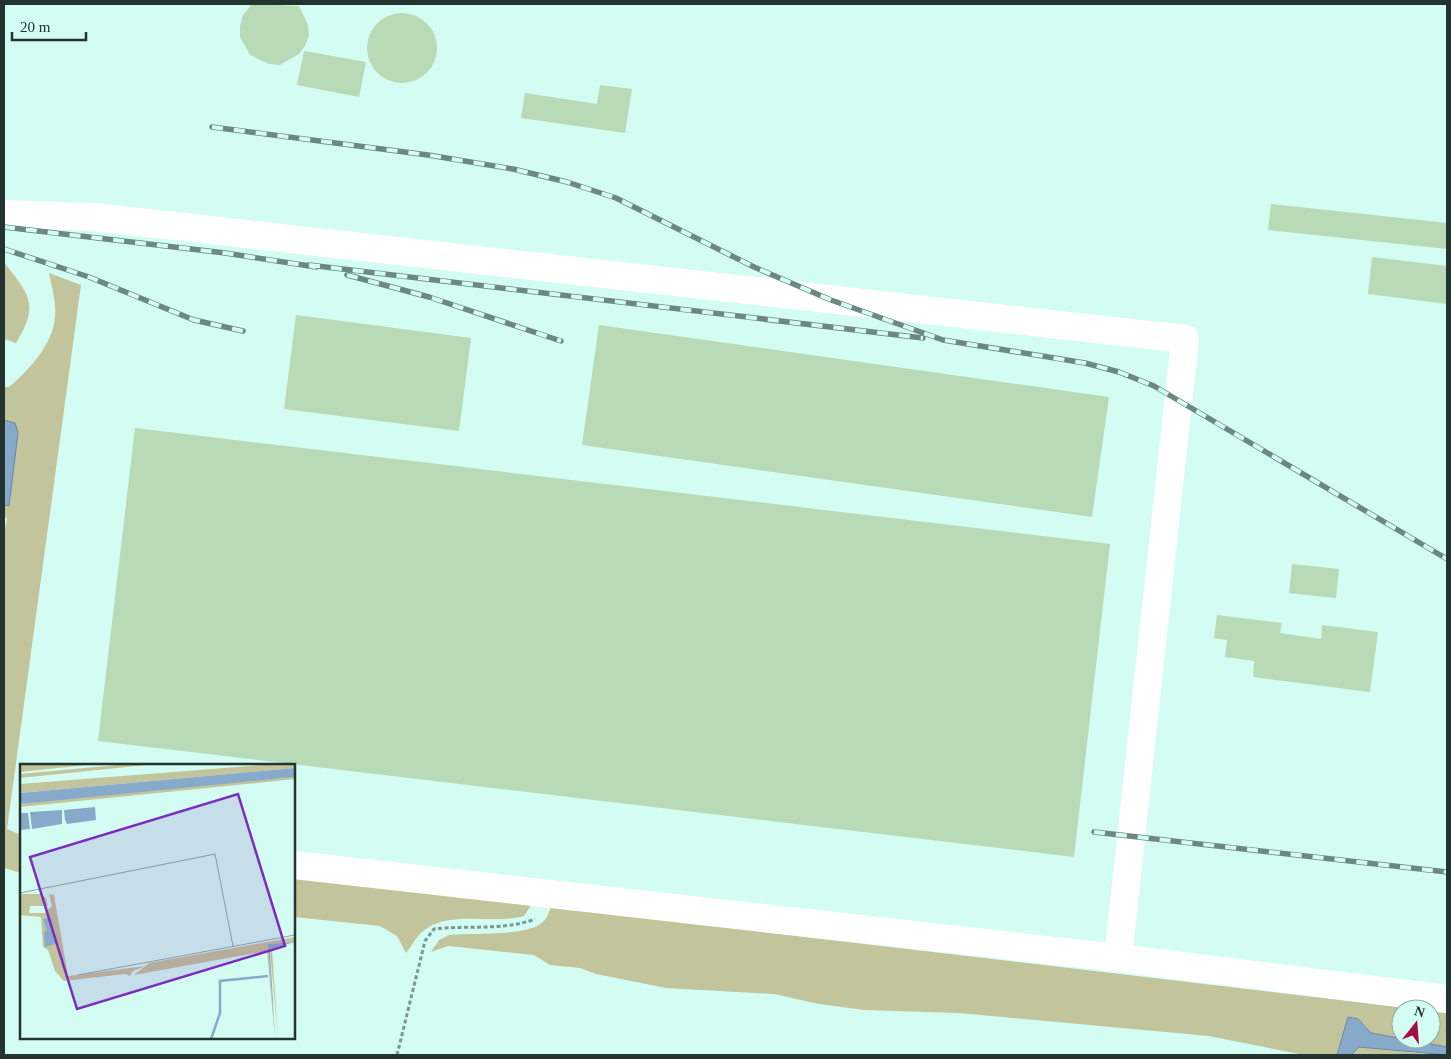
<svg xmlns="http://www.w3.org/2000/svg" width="1451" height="1059" font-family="'Times New Roman',serif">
  <rect width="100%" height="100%" fill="#d3fdf2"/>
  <path fill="#c2c49b" d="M4,262C29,295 40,304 16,343L4,339Z
    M49,273L81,285L7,829L21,835V873L4,868V535L7,518L4,517V505L9,506L15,423L4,420V387H9C28,371 49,348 54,324C58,307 52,289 49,273Z
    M294,878L532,904L524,916C493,925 448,909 422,932C416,937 411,947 406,953L397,936L380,926L294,917Z
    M551,907L1416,1009H1401V1039H1431V1011L1447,1013V1047L1371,1033L1358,1019L1339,1047L1337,1055H1304L1209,1036L959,1013L864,1010L819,1004L774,994L666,988L596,974L580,968L550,965L534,955L448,946L431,952L439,940L449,935C470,933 530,937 544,921C547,918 549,912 551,907Z
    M1359,1047L1436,1055H1351Z"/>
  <path fill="#87aacb" stroke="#69869c" d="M4,420L15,423L18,433L9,506L4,505Z
    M1348,1017L1358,1019L1371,1033L1447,1047V1055L1359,1047L1351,1055H1337Z"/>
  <path fill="#b8dab6" d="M252,4L299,6L308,25L309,35L305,46L299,54L280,65L269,64L250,55L240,37V26L243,15Z
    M367 48a35 35 0 1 1 70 0a35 35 0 1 1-70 0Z
    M304,51L366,62L359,97L297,85Z
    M600,85L632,89L625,133L521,118L525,93L597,104Z
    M1271,204L1447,223V249L1268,230Z
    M1372,257L1447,266V304L1368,294Z
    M296,315L471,338L459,431L284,409Z
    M599,325L1109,397L1092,517L582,445Z
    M135,428L1110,544L1074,857L98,741Z
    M1292,564L1339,569L1336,598L1289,593Z
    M1217,615L1282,623L1280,633L1321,639L1322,625L1378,632L1370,692L1253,677L1254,661L1225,657L1227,640L1214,638Z"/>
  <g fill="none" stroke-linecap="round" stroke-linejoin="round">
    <path stroke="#7a9790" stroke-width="3" stroke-dasharray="4 2.5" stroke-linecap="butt" d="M397,1055L425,941L434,929C467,925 504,931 535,919"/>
    <path stroke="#fff" stroke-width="28" d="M4,214L94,217L1185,339L1118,958
      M294,865L1118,958L1447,999"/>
    <g stroke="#6d8881" stroke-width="5.5">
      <path id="rail" d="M212,127L428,155L513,169L567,182L616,198L754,267L831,300L943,340L1085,363L1119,372L1154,386L1447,559
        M4,227L225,253L316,267
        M4,249L89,277L194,320L243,331
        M309,265L923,338
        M347,275L429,297L561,341
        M1094,832L1447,872"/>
    </g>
    <use href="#rail" stroke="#d3fdf2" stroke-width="4" stroke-dasharray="11" stroke-linecap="butt"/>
  </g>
  <g transform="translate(20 764)">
    <rect width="275" height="275" fill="#d3fdf2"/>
    <path d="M0,0H76L0,8ZM108,0H136L0,14V10ZM255,0H275V4L0,29V20ZM275,13V15L0,43V40L88,29ZM0,130H21L26,134L28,142H10L9,149H25L32,142L29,130L34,131L48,212L125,202L113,207L110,212L105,210L44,217L35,207L28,186L23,183L21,153L0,151ZM275,173V178L248,180L255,275L247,187L114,211L129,199ZM275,179L252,185L258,275L250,185Z" fill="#c2c49b"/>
    <path d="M275,4V13L0,40V29ZM75,43L76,56L47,60L45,56L44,46ZM42,46V60L12,65L10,48ZM0,49H8L10,65L0,66ZM31,153L35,180L25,183L24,168L27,167L23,155ZM275,178L250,185L255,275L248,180Z" fill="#87aacb"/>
    <path fill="none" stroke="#87aacb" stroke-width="2.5" d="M191,275L200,249V217L248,212"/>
    <path fill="none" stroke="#8daca4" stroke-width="1" d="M0,129L195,90L213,182M58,211L275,171"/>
    <path fill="#7b2cbf" fill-opacity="0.15" stroke="#7b2cbf" stroke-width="2.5" d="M218,30L265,182L57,245L10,93Z"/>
    <rect width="275" height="275" fill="none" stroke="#23332f" stroke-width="2.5"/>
  </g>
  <rect width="1451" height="1059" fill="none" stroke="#23332f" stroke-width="10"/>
  <g transform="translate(1416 1024) rotate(17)"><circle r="24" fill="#d3fdf2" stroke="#8daca4"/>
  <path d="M0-4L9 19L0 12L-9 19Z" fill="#a30c49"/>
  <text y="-8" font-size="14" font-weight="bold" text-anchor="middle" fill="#23332f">N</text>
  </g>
  <path d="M12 32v8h74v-8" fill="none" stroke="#23332f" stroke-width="2.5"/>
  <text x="20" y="32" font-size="15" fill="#23332f" stroke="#d3fdf2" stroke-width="4" paint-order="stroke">20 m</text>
</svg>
